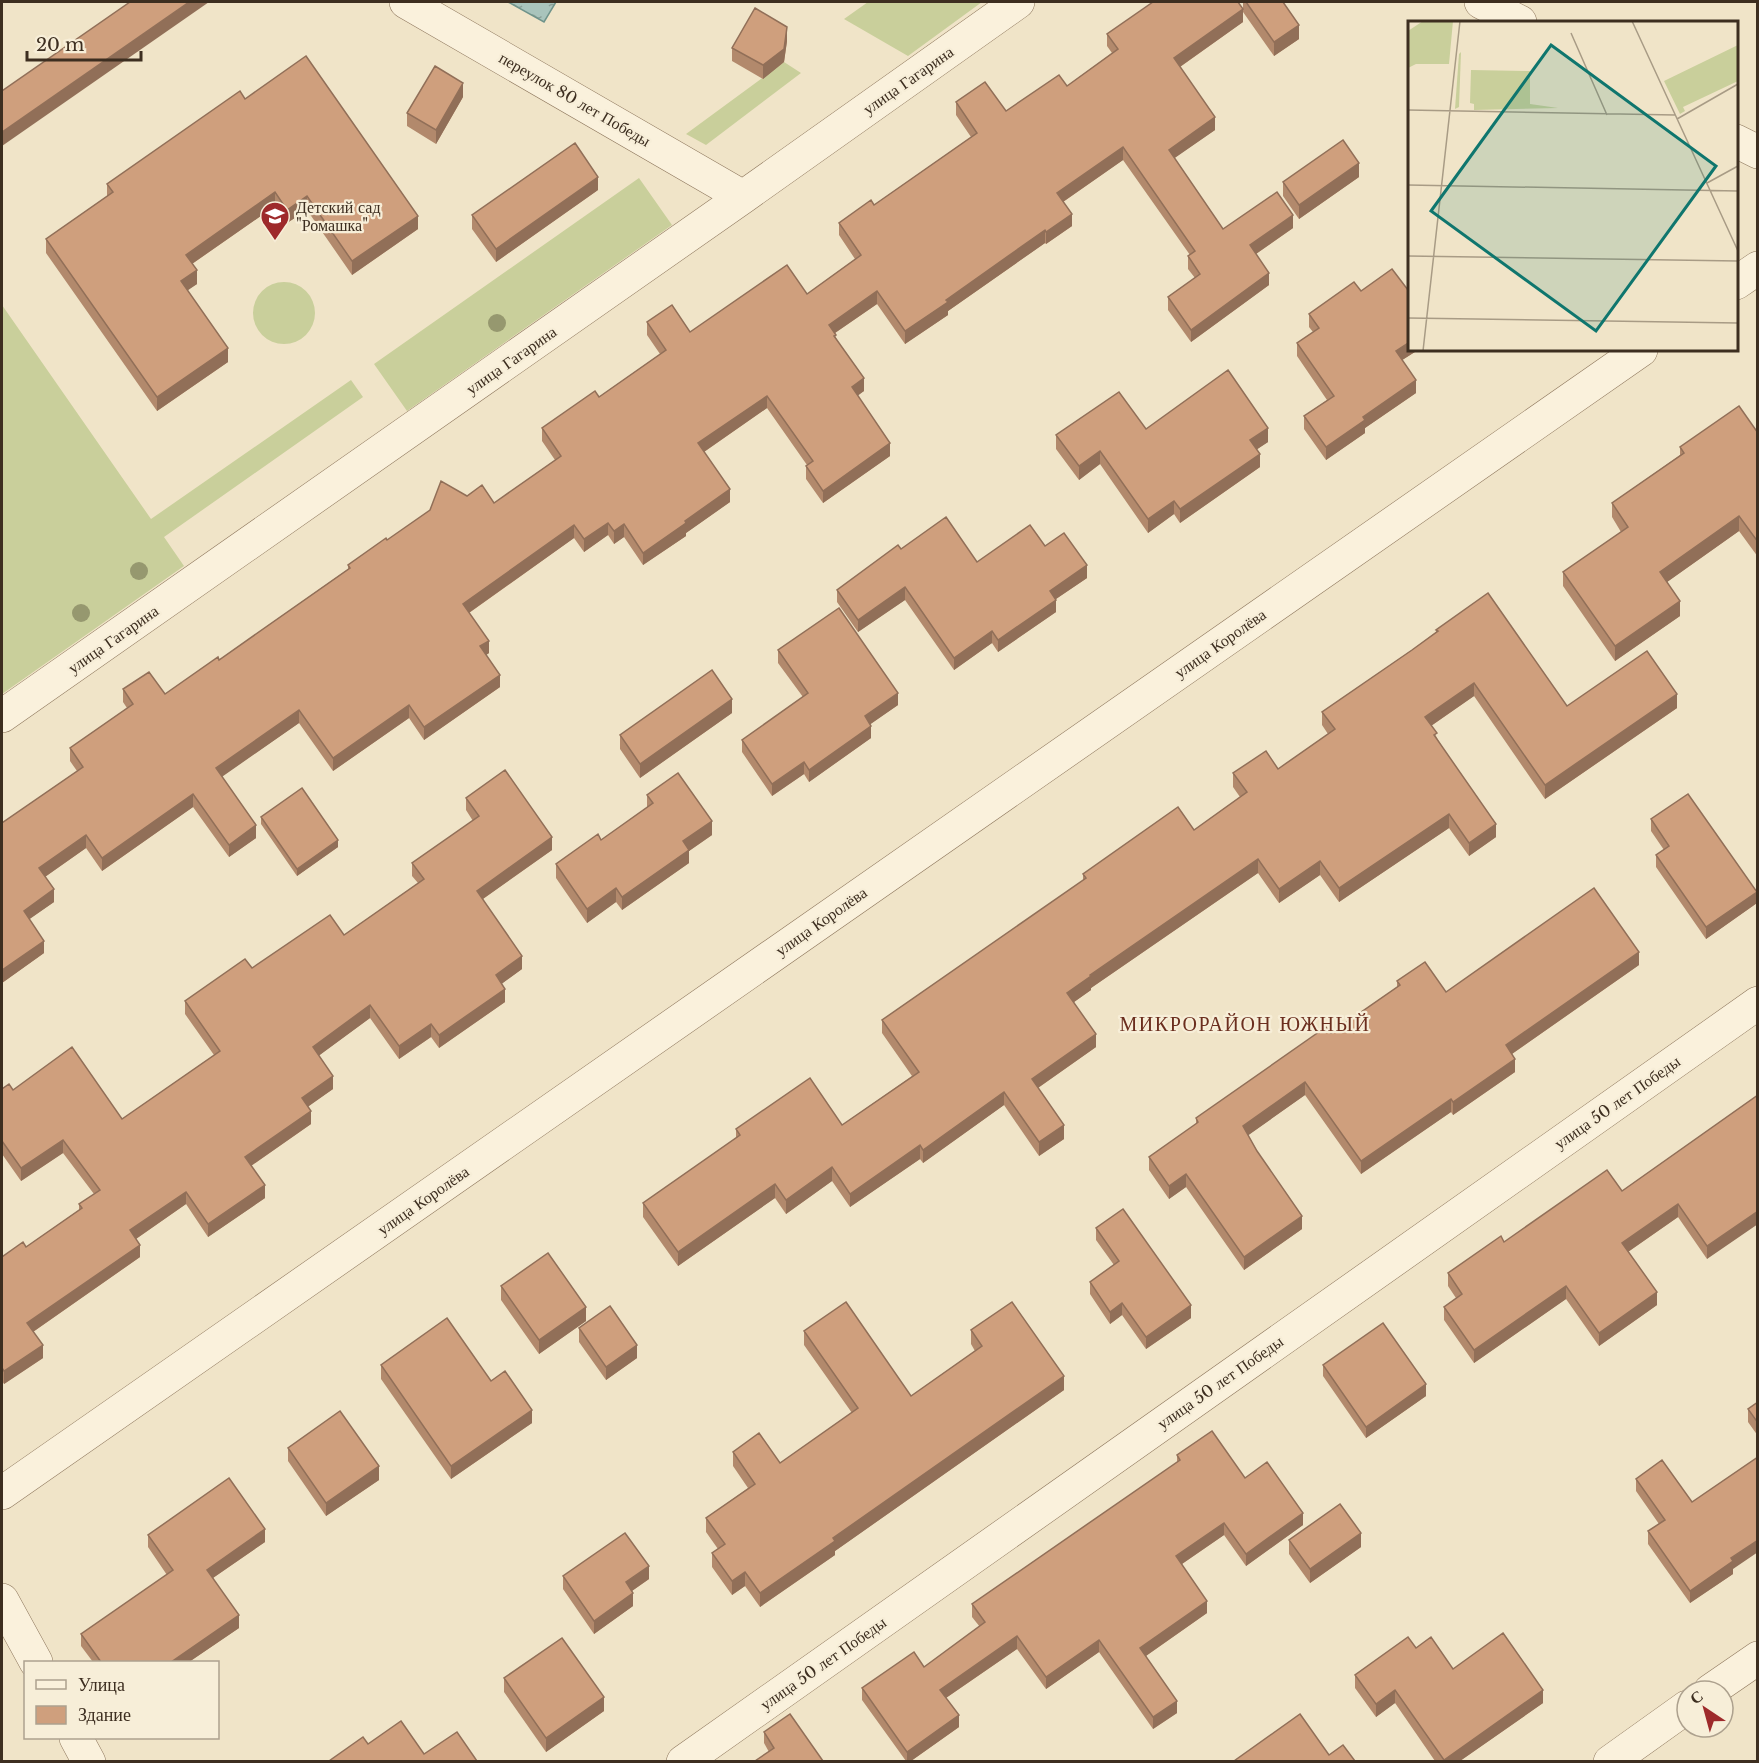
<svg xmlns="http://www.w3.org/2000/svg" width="1759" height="1763" font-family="'Libre Baskerville',serif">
  <defs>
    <pattern id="water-ripples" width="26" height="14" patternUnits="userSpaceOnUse" patternTransform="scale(1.5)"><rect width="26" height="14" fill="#a9c4bc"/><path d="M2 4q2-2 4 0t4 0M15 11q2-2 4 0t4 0" fill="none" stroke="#8ba098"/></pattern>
  </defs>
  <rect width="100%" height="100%" fill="#f0e4c8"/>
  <path fill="#c9cf9b" d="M868,2H982L908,56L844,19Z
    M784,62L801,73L706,145L686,134Z
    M639,178L672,225L407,411L374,364Z
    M253 313a31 31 0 1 1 62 0a31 31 0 1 1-62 0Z
    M2,305L151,519L351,380L363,397L164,537L184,566L2,694Z"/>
  <path fill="url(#water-ripples)" stroke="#6f938a" stroke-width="1.5" d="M508,2H556L544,22Z"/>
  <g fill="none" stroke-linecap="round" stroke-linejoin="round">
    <g stroke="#8d765c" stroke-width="34">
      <path id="minor" d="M406,2L743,197
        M1481,2L1520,22
        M1736,141L1758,152
        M1736,283L1758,268
        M2,716L743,197L1018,2
        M2,1493L1641,350
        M2,1600L36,1662
        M1710,1691L1758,1658
        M76,1738L89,1762
        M683,1762L1758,1003
        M1610,1762L1687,1707"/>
    </g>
    <use href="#minor" stroke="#faf1dc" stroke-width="33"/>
  </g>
  <g fill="#96986f">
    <circle cx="497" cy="323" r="9"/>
    <circle cx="139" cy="571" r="9"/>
    <circle cx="81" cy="613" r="9"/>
  </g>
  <path fill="#b2896c" d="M1243,2H1283L1299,39L1274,56L1243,12V22L1180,67L1215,130L1174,158L1223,229L1293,228L1256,254L1269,285L1191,342L1168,310V297L1195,278L1188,269V256L1190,255L1123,160L1063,202L1072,226L1046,244L1045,243L948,311V315L905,344L877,304L835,333L836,338L864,391L857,395L890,456L823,503L806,479V466L807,465L767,408L704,452L730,502L686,533V536L643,565L624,537L614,544L608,535L584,552L574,538L469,613L489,653L486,655L500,687L424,740L409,718L333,771L299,723L222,776L256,838L229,857L193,807L102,871L86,848L45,877L54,902L29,919L44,953L2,983V823L77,771L70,761V748L127,708L123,702V689L165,694L219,660L348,569V565L387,540L467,496L494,503L555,460L542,441V428L599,397L660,354L647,335V322L690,332L807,294L855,259L839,235V223L874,205L971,137L956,115V102L1006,111L1067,86L1112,53L1107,46V34L1243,9Z
    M787,41L784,62L763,79L732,61V48Z
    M463,97L436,144L407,126V113Z
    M245,99L418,229L352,275L307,210L287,223L275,206L192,264L197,284L187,290L228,362L157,411L46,253V239L107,196V184Z
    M1359,177L1299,219L1283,196V182Z
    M598,190L496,262L472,229V215Z
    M1361,291L1410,350H1418L1402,360L1416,393L1365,428V433L1326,460L1304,429V416L1327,400L1297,356V343L1313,332L1309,327V314Z
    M1146,429L1268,442L1257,449L1260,467L1180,523L1174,514L1148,533L1100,464L1079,480L1056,449V435Z
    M1758,433V557L1739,531L1667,582L1680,616L1615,661L1563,586V572L1621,532L1612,517V503L1680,455V447Z
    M1045,546L1087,578L1056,599V612L998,652L992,643L954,670L905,600L858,632L837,602V590L977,562Z
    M1436,630L1567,706L1677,708L1545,799L1474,696L1431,726L1437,738L1496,837L1469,856L1449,828L1339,902L1320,875L1279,903L1258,873L1091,988V990L1074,1002L1096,1047L1038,1088L1064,1139L1039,1156L1004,1105L923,1163L920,1159L850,1207L832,1181L786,1214L775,1198L678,1266L643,1217V1203L736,1138V1129L842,1125L912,1076L882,1033V1020L1083,881V874L1194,830L1240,797L1233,787V773L1278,769L1328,734L1322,725V712L1412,650L1436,632Z
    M778,650L898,705L870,724L871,738L809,782L804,774L772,796L742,752V740L803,697L778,663Z
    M732,713L640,778L620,749V735Z
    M647,795L712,835L689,851V863L622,910L616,902L587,923L556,878V864L601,840L647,808Z
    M466,798L552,850L483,899L522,969L501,984L505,1002L439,1048L431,1037L399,1059L370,1018L318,1056L333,1089L308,1106L311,1124L251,1166L265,1198L208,1237L186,1204L136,1239L140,1257L33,1332L43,1358L4,1384L2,1381V1257L26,1247L79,1210V1204L94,1194L63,1153L21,1181L2,1154V1089L13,1090L122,1119L214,1055L185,1014V1001L252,968L344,935L418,883L412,876V863L473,821L466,810Z
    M261,817L338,847L297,876L261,824Z
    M1651,819L1757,903L1706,939L1656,867V855L1664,850L1651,831Z
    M1639,965L1512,1054L1515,1072L1453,1115L1451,1112L1361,1174L1305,1095L1248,1135L1302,1229L1244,1270L1186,1187L1169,1199L1149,1170V1157L1196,1124V1118L1331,1033L1397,987V981L1446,992Z
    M1758,1095L1707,1259L1678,1217L1628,1252L1657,1305L1599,1346L1566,1299L1474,1363L1444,1320V1307L1456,1298L1448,1286V1273L1504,1242L1622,1191Z
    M1096,1228L1191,1318L1146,1349L1122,1315L1110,1324L1090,1294V1282L1114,1265L1096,1240Z
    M501,1286L586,1321L539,1354L501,1300Z
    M579,1328L637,1358L606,1380L579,1342Z
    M971,1330L1064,1390L835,1551V1555L760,1607L745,1586L732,1595L712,1567V1553L718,1549L706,1532V1518L748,1488L733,1466V1452L780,1463L852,1413L804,1345V1331L911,1396L975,1351L971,1344Z
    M381,1365L491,1381L532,1423L451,1479L381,1379Z
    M1323,1365L1426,1396L1366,1438L1323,1376Z
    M1758,1402V1436L1748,1422V1409Z
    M288,1448L379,1480L326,1516L288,1461Z
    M1177,1455L1245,1478L1303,1525L1246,1566L1224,1535L1182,1564L1207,1613L1146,1656L1177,1713L1153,1729L1099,1652L1046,1689L1017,1649L946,1698L959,1727L911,1761H906L862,1700V1688L924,1667L980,1627L972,1617V1604L1177,1463Z
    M1636,1479L1733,1569V1574L1690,1603L1648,1544V1531L1659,1524L1636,1491Z
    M148,1535L265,1542L213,1578L239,1628L189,1662H93L81,1646V1634L167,1575L148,1547Z
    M1289,1540L1361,1547L1310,1583L1289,1554Z
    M563,1576L649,1579L632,1591L633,1606L594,1634L563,1589Z
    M1416,1648L1453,1669L1543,1703L1460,1761H1435L1395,1703L1376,1717L1355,1688V1675Z
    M504,1678L604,1711L546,1752L504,1692Z
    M764,1732L823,1761L769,1752L764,1743Z"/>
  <path fill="#916f58" d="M189,2H209L2,146V132Z
    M1243,9V22L1174,71V58Z
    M1299,25V39L1274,56V42Z
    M787,27V41L784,62L763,79V65Z
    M463,83V97L436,144V130Z
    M1215,117V130L1169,162V150Z
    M1123,147V160L1057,206V193Z
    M1359,163V177L1299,219V205Z
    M598,177V190L496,262V249Z
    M275,192V206L186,268V255Z
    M307,196V210L287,223V210Z
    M1072,214V226L1046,244V232Z
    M1293,215V228L1250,258V245Z
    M418,216V229L352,275V261Z
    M1045,230V243L948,311V315L905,344V331L946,300Z
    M197,270V284L181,295V281Z
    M1269,273V285L1191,342V330Z
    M877,291V304L829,337V325Z
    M1410,342V350H1418L1396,364V351Z
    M228,348V362L157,411V397Z
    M864,378V391L852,400V387Z
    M1416,380V393L1365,428V433L1326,460V447L1363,417Z
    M767,396V408L698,456V443Z
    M1268,428V442L1250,454V440Z
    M890,443V456L823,503V491Z
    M1100,451V464L1079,480V466Z
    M1260,454V467L1180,523V509Z
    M730,489V502L686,533V536L643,565V553L685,521Z
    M1174,501V514L1148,533V519Z
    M1739,516V531L1660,587V572Z
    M608,523V535L584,552V539Z
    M624,524V537L614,544V531Z
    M574,525V538L463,617V604Z
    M1087,565V578L1050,603V591Z
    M905,587V600L858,632V620Z
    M1056,600V612L998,652V640Z
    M1680,601V616L1615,661V646Z
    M992,631V643L954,670V658Z
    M489,641V653L480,659V646Z
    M500,675V687L424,740V727Z
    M1474,683V696L1425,730V717Z
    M898,693V705L865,728V716Z
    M1677,694V708L1545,799V785Z
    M732,699V713L640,778V764Z
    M409,705V718L333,771V758Z
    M299,710V723L216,781V768Z
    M871,726V738L809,782V770Z
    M804,762V774L772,796V784Z
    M193,794V807L102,871V858Z
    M1449,814V828L1339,902V888Z
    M712,821V835L689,851V863L622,910V897L683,841Z
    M1496,824V837L1469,856V843Z
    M256,825V838L229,857V845Z
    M86,835V848L39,881V868Z
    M552,837V850L477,903V891Z
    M338,840V847L297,876V869Z
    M1258,859V873L1091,988V990L1067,1007V993L1090,975Z
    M1320,861V875L1279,903V889Z
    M616,888V902L587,923V909Z
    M54,889V902L24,923V911Z
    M1757,892V903L1706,939V927Z
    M44,941V953L2,983V970Z
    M1639,952V965L1506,1058V1045Z
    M522,956V969L496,988V975Z
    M505,989V1002L439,1048V1035Z
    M370,1005V1018L313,1060V1047Z
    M431,1024V1037L399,1059V1046Z
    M1096,1034V1047L1032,1092V1079Z
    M1515,1059V1072L1453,1115V1102Z
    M333,1076V1089L302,1111V1098Z
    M1305,1082V1095L1243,1139V1126Z
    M1004,1092V1105L923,1163V1150Z
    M1451,1099V1112L1361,1174V1161Z
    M311,1111V1124L245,1170V1157Z
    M1064,1125V1139L1039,1156V1142Z
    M63,1140V1153L21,1181V1168Z
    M920,1145V1159L850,1207V1194Z
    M832,1167V1181L786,1214V1200Z
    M1186,1174V1187L1169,1199V1186Z
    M775,1184V1198L678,1266V1252Z
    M265,1185V1198L208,1237V1224Z
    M186,1192V1204L130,1243V1230Z
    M1678,1204V1217L1622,1256V1243Z
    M1758,1211V1224L1707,1259V1246Z
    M1302,1216V1229L1244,1270V1257Z
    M140,1245V1257L27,1336V1323Z
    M1566,1286V1299L1474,1363V1350Z
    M1657,1292V1305L1599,1346V1333Z
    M1122,1303V1315L1110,1324V1312Z
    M1191,1305V1318L1146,1349V1337Z
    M586,1307V1321L539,1354V1340Z
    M43,1345V1358L4,1384V1371Z
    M637,1345V1358L606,1380V1367Z
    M1064,1376V1390L835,1551V1555L760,1607V1593L833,1538Z
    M1426,1384V1396L1366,1438V1427Z
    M532,1410V1423L451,1479V1466Z
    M379,1466V1480L326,1516V1503Z
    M1303,1513V1525L1246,1566V1554Z
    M1224,1523V1535L1176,1568V1556Z
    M265,1529V1542L207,1582V1570Z
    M1361,1533V1547L1310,1583V1569Z
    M1758,1540V1552L1733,1569V1574L1690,1603V1591L1731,1558Z
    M649,1566V1579L626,1595V1582Z
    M745,1572V1586L732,1595V1581Z
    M633,1593V1606L594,1634V1621Z
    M1207,1601V1613L1140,1660V1648Z
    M239,1615V1628L189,1662H171Z
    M1017,1636V1649L940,1702V1690Z
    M1099,1640V1652L1046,1689V1677Z
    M1395,1690V1703L1376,1717V1704Z
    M1543,1690V1703L1460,1761H1444V1760Z
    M604,1697V1711L546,1752V1738Z
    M1177,1701V1713L1153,1729V1717Z
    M959,1715V1727L911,1761H907V1752Z"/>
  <path fill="#cf9f7d" stroke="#916f58" stroke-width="1.5" d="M130,2H189L2,132V91Z
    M1153,2H1238L1243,9L1174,58L1215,117L1169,150L1223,229L1277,192L1293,215L1250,245L1269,273L1191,330L1168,297L1200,274L1188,256L1195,251L1123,147L1057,193L1072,214L1046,232L1045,230L946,300L948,302L905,331L877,291L829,325L836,335L834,336L864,378L852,387L890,443L823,491L806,466L813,461L767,396L698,443L730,489L685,521L686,523L643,553L624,524L614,531L608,523L584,539L574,525L463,604L489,641L480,646L500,675L424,727L409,705L333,758L299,710L216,768L256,825L229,845L193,794L102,858L86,835L39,868L54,889L24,911L44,941L2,970V823L83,767L70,748L133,704L123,689L149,672L165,694L218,657L219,660L350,568L348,565L386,538L387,540L430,510L441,481L467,496L482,485L494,503L561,456L542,428L595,391L599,397L666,350L647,322L672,305L690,332L787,265L807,294L861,255L839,223L871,200L874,205L977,133L956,102L985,82L1006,111L1059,75L1067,86L1118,49L1107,34Z
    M1246,2H1283L1299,25L1274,42Z
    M755,8L787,27L784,49L763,65L732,48Z
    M306,56L418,216L352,261L307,196L287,210L275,192L186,255L197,270L181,281L228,348L157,397L46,239L113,192L107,184L240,91L245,99Z
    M435,66L463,83L436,130L407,113Z
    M1343,140L1359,163L1299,205L1283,182Z
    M575,143L598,177L496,249L472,215Z
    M1392,269L1408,290L1410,289V342L1396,351L1416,380L1363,417L1365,420L1326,447L1304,416L1334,396L1297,343L1319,328L1309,314L1354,282L1361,291Z
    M1228,370L1268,428L1250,440L1260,454L1180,509L1174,501L1148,519L1100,451L1079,466L1056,435L1119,392L1146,429Z
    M1739,406L1758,433V542L1739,516L1660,572L1680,601L1615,646L1563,572L1628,527L1612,503L1684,453L1680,447Z
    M946,517L977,562L1030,525L1045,546L1064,533L1087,565L1050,591L1056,600L998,640L992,631L954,658L905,587L858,620L837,590L898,545L901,549Z
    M1488,593L1567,706L1647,651L1677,694L1545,785L1474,683L1425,717L1437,733L1434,735L1496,824L1469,843L1449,814L1339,888L1320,861L1279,889L1258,859L1090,975L1091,976L1067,993L1096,1034L1032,1079L1064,1125L1039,1142L1004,1092L923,1150L920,1145L850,1194L832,1167L786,1200L775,1184L678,1252L643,1203L740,1135L736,1129L810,1078L842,1125L919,1072L882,1020L1086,878L1083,874L1178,807L1194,830L1247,792L1233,773L1266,751L1278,769L1335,729L1322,712L1412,650L1438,631L1436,630Z
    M839,608L898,693L865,716L871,726L809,770L804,762L772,784L742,740L808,693L778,650Z
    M712,670L732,699L640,764L620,735Z
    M505,770L552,837L477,891L522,956L496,975L505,989L439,1035L431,1024L399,1046L370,1005L313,1047L333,1076L302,1098L311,1111L245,1157L265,1185L208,1224L186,1192L130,1230L140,1245L27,1323L43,1345L4,1371L2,1368V1257L23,1242L26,1247L82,1208L79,1204L100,1190L63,1140L21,1168L2,1141V1089L9,1084L13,1090L72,1047L122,1119L220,1051L185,1001L245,959L252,968L330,915L344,935L424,879L412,863L479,816L466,798Z
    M678,773L712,821L683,841L689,850L622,897L616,888L587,909L556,864L598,834L601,840L653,803L647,795Z
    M302,788L338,840L297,869L261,817Z
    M1688,794L1757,892L1706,927L1656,855L1669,846L1651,819Z
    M1594,888L1639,952L1506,1045L1515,1059L1453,1102L1451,1099L1361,1161L1305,1082L1243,1126L1257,1151L1302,1216L1244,1257L1186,1174L1169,1186L1149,1157L1197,1123L1198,1122L1196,1118L1326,1027L1331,1033L1400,985L1397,981L1425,962L1446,992Z
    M1758,1095V1211L1707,1246L1678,1204L1622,1243L1657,1292L1599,1333L1566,1286L1474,1350L1444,1307L1462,1294L1448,1273L1501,1236L1504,1242L1607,1170L1622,1191Z
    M1123,1209L1191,1305L1146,1337L1122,1303L1110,1312L1090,1282L1119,1261L1096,1228Z
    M548,1253L586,1307L539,1340L501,1286Z
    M846,1302L911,1396L982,1346L971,1330L1012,1302L1064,1376L833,1538L835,1541L760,1593L745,1572L732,1581L712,1553L725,1544L706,1518L755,1484L733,1452L759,1433L780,1463L858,1408L804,1331Z
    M610,1306L637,1345L606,1367L579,1328Z
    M447,1318L491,1381L505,1371L532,1410L451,1466L381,1365Z
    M1383,1323L1426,1384L1366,1427L1323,1365Z
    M1758,1402V1423L1748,1409Z
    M340,1411L379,1466L326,1503L288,1448Z
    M1212,1431L1245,1478L1267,1462L1303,1513L1246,1554L1224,1523L1176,1556L1207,1601L1140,1648L1177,1701L1153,1717L1099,1640L1046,1677L1017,1636L940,1690L959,1715L907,1752L862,1688L914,1652L924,1667L985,1622L972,1604L1180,1460L1177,1455Z
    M1758,1457V1540L1731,1558L1733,1561L1690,1591L1648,1531L1665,1520L1636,1479L1662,1460L1692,1502Z
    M229,1478L265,1529L207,1570L239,1615L171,1662H101L81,1634L173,1570L148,1535Z
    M1340,1504L1361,1533L1310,1569L1289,1540Z
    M625,1533L649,1566L626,1582L633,1593L594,1621L563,1576Z
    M1503,1633L1543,1690L1444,1760L1395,1690L1376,1704L1355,1675L1408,1637L1416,1648L1431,1637L1453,1669Z
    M562,1638L604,1697L546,1738L504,1678Z
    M790,1714L823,1761H755L774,1748L764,1732Z
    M1300,1714L1329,1755L1343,1745L1355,1761H1234Z
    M401,1721L424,1754L457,1732L477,1761H329L363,1737L368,1744Z"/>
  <defs>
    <g id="school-pin" transform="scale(1.5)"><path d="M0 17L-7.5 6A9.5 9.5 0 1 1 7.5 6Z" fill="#9e2a2b" stroke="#f7eed8"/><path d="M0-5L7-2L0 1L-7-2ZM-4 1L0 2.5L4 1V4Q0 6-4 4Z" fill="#fff"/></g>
  </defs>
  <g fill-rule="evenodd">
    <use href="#school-pin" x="275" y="216"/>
  </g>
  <g text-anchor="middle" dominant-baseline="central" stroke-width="4.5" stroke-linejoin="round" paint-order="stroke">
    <g font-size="16" fill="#3d2e20" stroke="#f7eed8">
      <text transform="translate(908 80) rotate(-35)">улица Гагарина</text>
      <text transform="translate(575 99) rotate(30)">переулок 80 лет Победы</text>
      <text transform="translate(511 360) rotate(-35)">улица Гагарина</text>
      <text transform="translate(113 639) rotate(-35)">улица Гагарина</text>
      <text transform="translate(1220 643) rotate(-35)">улица Королёва</text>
      <text transform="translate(821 921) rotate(-35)">улица Королёва</text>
      <text transform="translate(1617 1102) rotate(-35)">улица 50 лет Победы</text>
      <text transform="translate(423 1200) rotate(-35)">улица Королёва</text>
      <text transform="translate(1220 1382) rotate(-35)">улица 50 лет Победы</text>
      <text transform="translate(823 1663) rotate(-35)">улица 50 лет Победы</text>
    </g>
    <g font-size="16" fill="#3d2e20" stroke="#f7eed8" text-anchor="start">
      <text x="296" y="207">Детский сад<tspan x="296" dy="18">"Ромашка"</tspan></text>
    </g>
    <g font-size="20" letter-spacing="1.5" fill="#6b2e1e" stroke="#f7eed8">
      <text x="1245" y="1024">МИКРОРАЙОН ЮЖНЫЙ</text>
    </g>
  </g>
  <g transform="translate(1408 21)">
    <rect width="330" height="330" fill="#f0e4c8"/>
    <path d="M63,49L122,50V83L150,87L66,89V83L62,82Z" fill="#c9cf9b"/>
    <path d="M53,31L51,86L47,88L51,33Z" fill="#c9cf9b"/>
    <path d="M15,0H45L41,43H8L0,47V10ZM330,24V60L275,86L277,90L272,93L256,60Z" fill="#c9cf9b"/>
    <path fill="none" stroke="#a89b85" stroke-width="1.5" d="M224,0L330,230M163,12L199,94M0,89L267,94M269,98L330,63M299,162L330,145M0,164L330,170M0,235L330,240M0,297L330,302M15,330L52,0"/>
    <path fill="#0f766e" fill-opacity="0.15" stroke="#0f766e" stroke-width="3" d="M143,24L308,145L188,310L23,190Z"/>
    <rect width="330" height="330" fill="none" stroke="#3d2e20" stroke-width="3"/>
  </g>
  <rect width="1759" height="1763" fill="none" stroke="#3d2e20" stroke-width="6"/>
  <rect x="24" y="1661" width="195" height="78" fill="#f7eed8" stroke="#ada18e" stroke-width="1.5"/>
  <rect x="36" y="1680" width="30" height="9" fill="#faf1dc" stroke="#ada18e" stroke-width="1.5"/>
  <text x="78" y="1691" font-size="18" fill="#3d2e20">Улица</text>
  <rect x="36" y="1706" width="30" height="18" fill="#cf9f7d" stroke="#ada18e" stroke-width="1.5"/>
  <text x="78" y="1721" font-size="18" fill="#3d2e20">Здание</text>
  <g transform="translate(1705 1709) rotate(324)"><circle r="28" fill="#f7eed8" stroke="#ada18e" stroke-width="1.5"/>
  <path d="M0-4.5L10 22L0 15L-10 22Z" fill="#9e2a2b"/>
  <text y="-9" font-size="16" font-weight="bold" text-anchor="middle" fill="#3d2e20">С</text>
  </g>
  <path d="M27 51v9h114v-9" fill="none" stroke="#3d2e20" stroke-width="3"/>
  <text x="36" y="51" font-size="18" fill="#3d2e20" stroke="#f7eed8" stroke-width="4.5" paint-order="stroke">20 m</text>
</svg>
